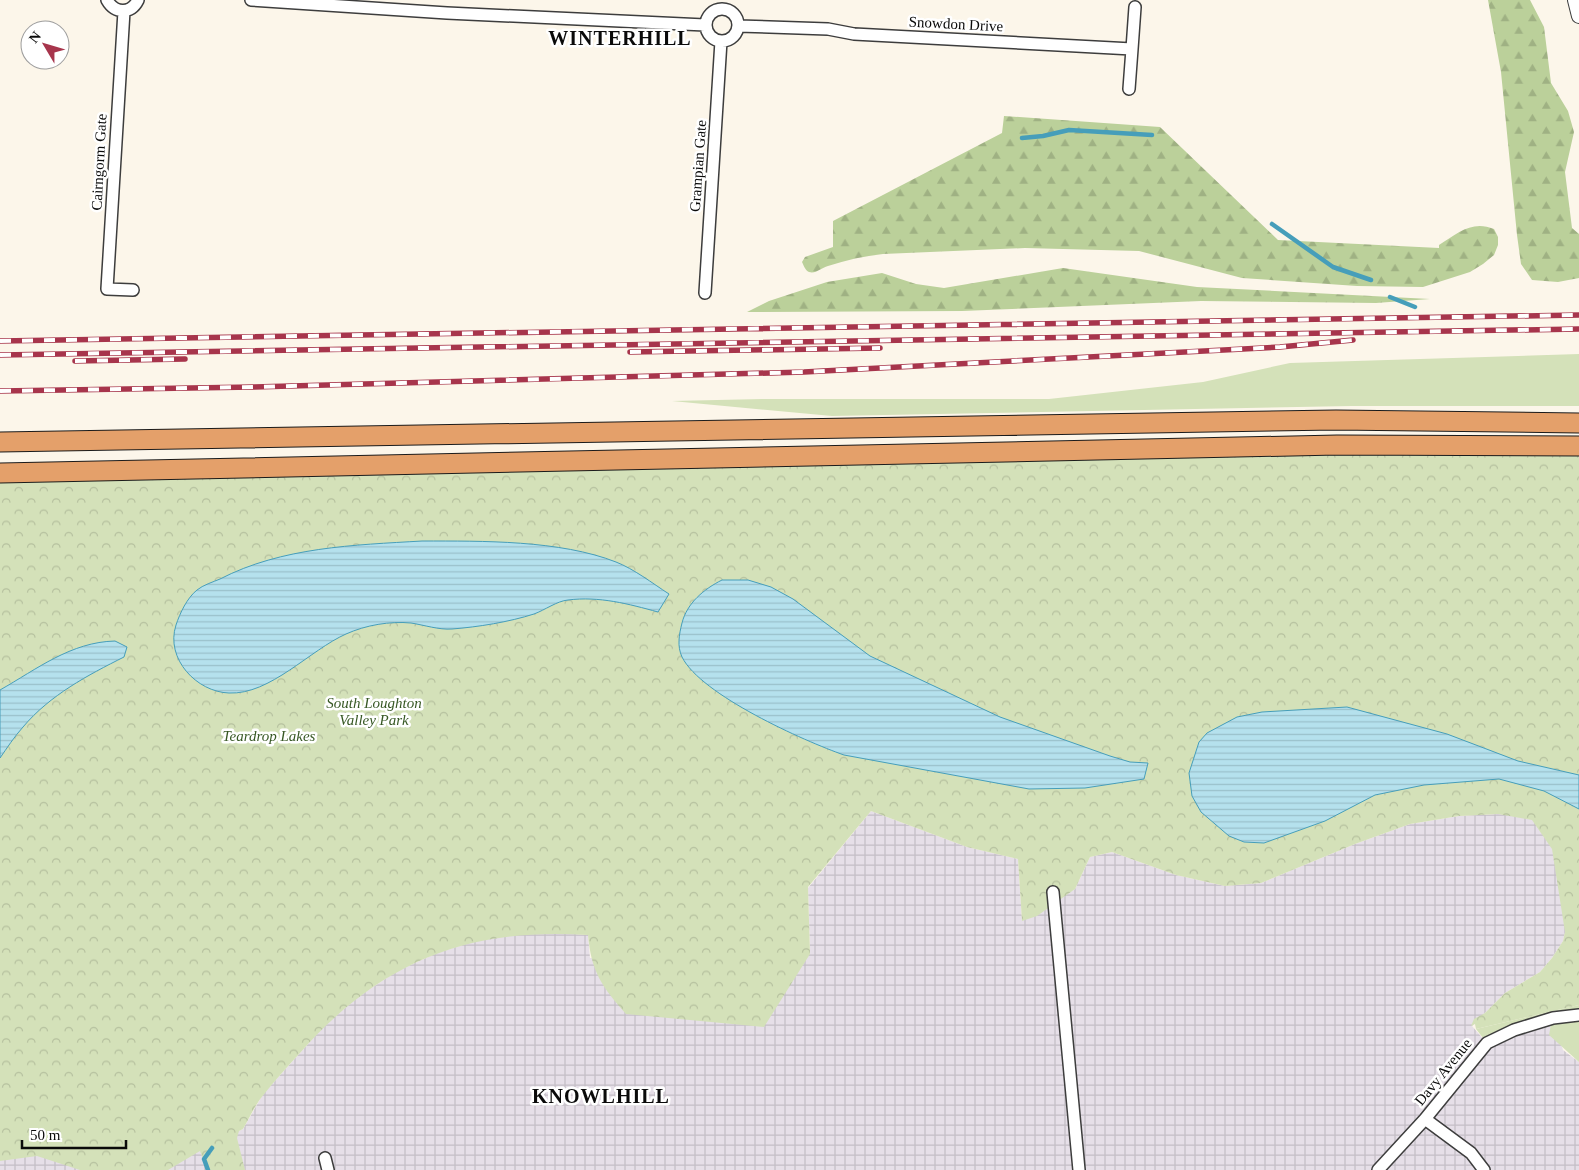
<svg xmlns="http://www.w3.org/2000/svg" width="1579" height="1170" font-family="'Times New Roman',serif">
  <defs>
    <pattern id="industrial-grid" width="8" height="8" patternUnits="userSpaceOnUse" patternTransform="scale(1.25)"><rect width="8" height="8" fill="#e6dfe8"/><path d="M0 4h8M4 0v8" fill="none" stroke="#c4bec6"/></pattern>
    <pattern id="forest-firs" width="22" height="20" patternUnits="userSpaceOnUse" patternTransform="scale(1.25)"><rect width="22" height="20" fill="#bbd09a"/><path d="M5 1l3.5 6h-7zM16 11l3.5 6h-7z" fill="#9fb183"/></pattern>
    <pattern id="park-crowns" width="20" height="18" patternUnits="userSpaceOnUse" patternTransform="scale(1.25)"><rect width="20" height="18" fill="#d4e1b9"/><path d="M2 6a3 3 0 1 1 6 0M12 15a3 3 0 1 1 6 0" fill="none" stroke="#b5c09e"/></pattern>
    <pattern id="water-rules" width="6" height="5" patternUnits="userSpaceOnUse" patternTransform="scale(1.25)"><rect width="6" height="5" fill="#b5e1ed"/><path d="M0 2.5h6" fill="none" stroke="#9ac0ca"/></pattern>
  </defs>
  <rect width="100%" height="100%" fill="#fcf6ea"/>
  <path fill="url(#industrial-grid)" d="M871,811L967,847L1018,859L1022,920L1075,889L1090,857L1112,852L1176,875L1225,886L1261,883L1355,844L1410,824L1459,816L1498,814L1537,818L1546,829L1556,858L1567,924L1563,941L1552,958L1540,972L1505,993L1472,1026L1487,1043L1553,1018L1563,1050L1579,1062V1170H160L243,1129L263,1094L325,1025L358,997L397,971L437,953L475,941L509,935L549,932L588,935L590,958L810,954L808,888Z
    M39,1149L91,1170H0V1156Z"/>
  <path fill="#d4e1b9" d="M1579,354V406H1351L832,416L672,401L762,399H1049L1203,382L1290,363Z
    M1579,1005V1062L1549,1035L1552,1019L1487,1043L1476,1029Z"/>
  <path fill="url(#forest-firs)" d="M1488,0H1530L1544,27L1551,83L1568,111L1574,132L1565,172L1572,228L1579,234V278L1558,282L1532,280L1521,264L1517,235L1501,72Z
    M1004,116L1160,127L1278,240L1439,248V245C1458,233 1472,220 1494,229L1498,237V245L1494,255L1483,264L1470,272L1423,287L1357,286L1242,278L1139,251L1025,248L883,254C864,256 846,260 828,266C821,268 816,274 809,272C805,270 804,266 802,262L805,257L833,247V221L1002,133Z
    M1063,268L1197,287L1430,299L1376,303L1201,301L962,311L747,312L769,301L827,282L882,273L916,284L944,288Z"/>
  <path fill="url(#park-crowns)" d="M1579,446V1005L1476,1029L1475,1024L1471,1026L1474,1019L1485,1013L1505,993L1540,972L1552,958L1563,941L1565,932L1552,849L1532,820L1498,814L1459,816L1410,824L1355,844L1261,883L1225,886L1176,875L1112,852L1090,857L1075,889L1037,916L1022,921L1018,859L967,847L871,811L808,887L810,954L764,1027L626,1014C602,987 591,971 588,935C468,927 380,962 300,1053C288,1066 276,1079 265,1093C256,1103 250,1117 243,1129L239,1131L237,1138L245,1170H207L200,1151L168,1170H80L37,1156L0,1161V473Z"/>
  <path fill="url(#water-rules)" stroke="#469eba" d="M422,541C482,541 560,540 616,562C634,569 652,583 669,594L658,612C629,604 599,596 568,600C557,601 545,610 534,614C509,622 478,627 452,629C439,630 424,625 411,623C390,621 366,625 346,634C310,650 270,695 229,693C197,692 165,659 176,625C180,613 187,598 197,590C203,585 213,582 220,579C282,547 354,545 422,541Z
    M722,580H748L771,587L793,599L870,656L1000,717L1110,756L1130,762L1148,763L1144,779L1085,788L1029,789L844,755C804,741 701,695 682,657C677,646 679,635 682,623C687,603 704,589 722,580Z
    M115,641L127,647L124,657C88,675 50,695 23,727C14,737 7,748 0,758V690C37,669 71,642 115,641Z
    M1347,707L1447,734L1518,761L1579,775V809L1544,791L1499,779L1424,785L1375,795L1325,821L1264,843L1244,842L1229,836L1201,812L1192,796L1189,773L1199,742L1207,733L1237,717L1262,712Z"/>
  <g fill="none" stroke-linecap="round" stroke-linejoin="round">
    <path stroke="#469eba" stroke-width="4.5" d="M1022,138L1043,136L1069,130L1152,135
      M1272,224L1333,267L1371,280
      M1390,297L1415,307
      M208,1170L204,1159L212,1148"/>
    <g stroke="#3d3d3d" stroke-width="14">
      <path id="minor" d="M107,0C115,14 131,14 138,0
        M251,0L447,13L705,25
        M706 25a16 16 0 1 1 32 0a16 16 0 1 1-32 0Z
        M124,11L107,289L133,290
        M738,26L828,29L854,34L1132,49L1129,89
        M1132,49L1135,7
        M705,293L721,41
        M1053,892L1079,1170
        M1425,1119L1471,1153L1484,1170
        M325,1158L328,1170
        M1378,1170L1425,1119L1487,1043L1514,1030L1553,1018L1579,1015"/>
    </g>
    <g stroke="#3d3d3d" stroke-width="16">
      <path id="tertiary" d="M1575,0L1579,16"/>
    </g>
    <g stroke="#1b1b1b" stroke-width="21">
      <path id="trunk" d="M0,442L1336,420L1579,423
        M0,473L1337,445L1579,446"/>
    </g>
    <use href="#minor" stroke="#fff" stroke-width="11"/>
    <use href="#tertiary" stroke="#fff" stroke-width="14"/>
    <use href="#trunk" stroke="#e4a06a" stroke-width="19"/>
    <g stroke="#a7354c" stroke-width="5.5">
      <path id="rail" d="M0,341L1579,315
        M630,352L880,348
        M0,355L1579,329
        M75,361L185,359
        M0,391L254,387L804,372L1280,347L1353,340"/>
    </g>
    <use href="#rail" stroke="#fff" stroke-width="4" stroke-dasharray="11" stroke-linecap="butt"/>
  </g>
  <g text-anchor="middle" dominant-baseline="central" stroke-width="5" stroke-linejoin="round" paint-order="stroke">
    <g font-size="15" fill="#0a0a0a" stroke="#fff">
      <text transform="translate(956 24) rotate(3)">Snowdon Drive</text>
      <text transform="translate(99 162) rotate(-87)">Cairngorm Gate</text>
      <text transform="translate(698 166) rotate(-86)">Grampian Gate</text>
      <text transform="translate(1443 1072) rotate(-51)">Davy Avenue</text>
    </g>
    <g font-size="15" font-style="italic" fill="#375824" stroke="#fff">
      <text x="374" y="703">South Loughton<tspan x="374" dy="17">Valley Park</tspan></text>
      <text x="269" y="736">Teardrop Lakes</text>
    </g>
    <g font-size="20" font-weight="bold" letter-spacing="1" fill="#0a0a0a" stroke="#fff">
      <text x="620" y="38">WINTERHILL</text>
      <text x="601" y="1096">KNOWLHILL</text>
    </g>
  </g>
  <g transform="translate(45 45) rotate(308)"><circle r="24" fill="#ffffff" stroke="#9d9d9d"/>
  <path d="M0-4L9 19L0 12L-9 19Z" fill="#a7354c"/>
  <text y="-8" font-size="14" font-weight="bold" text-anchor="middle" fill="#0a0a0a">N</text>
  </g>
  <path d="M22 1140v8h104v-8" fill="none" stroke="#0a0a0a" stroke-width="2.5"/>
  <text x="30" y="1140" font-size="15" fill="#0a0a0a" stroke="#ffffff" stroke-width="4" paint-order="stroke">50 m</text>
</svg>
